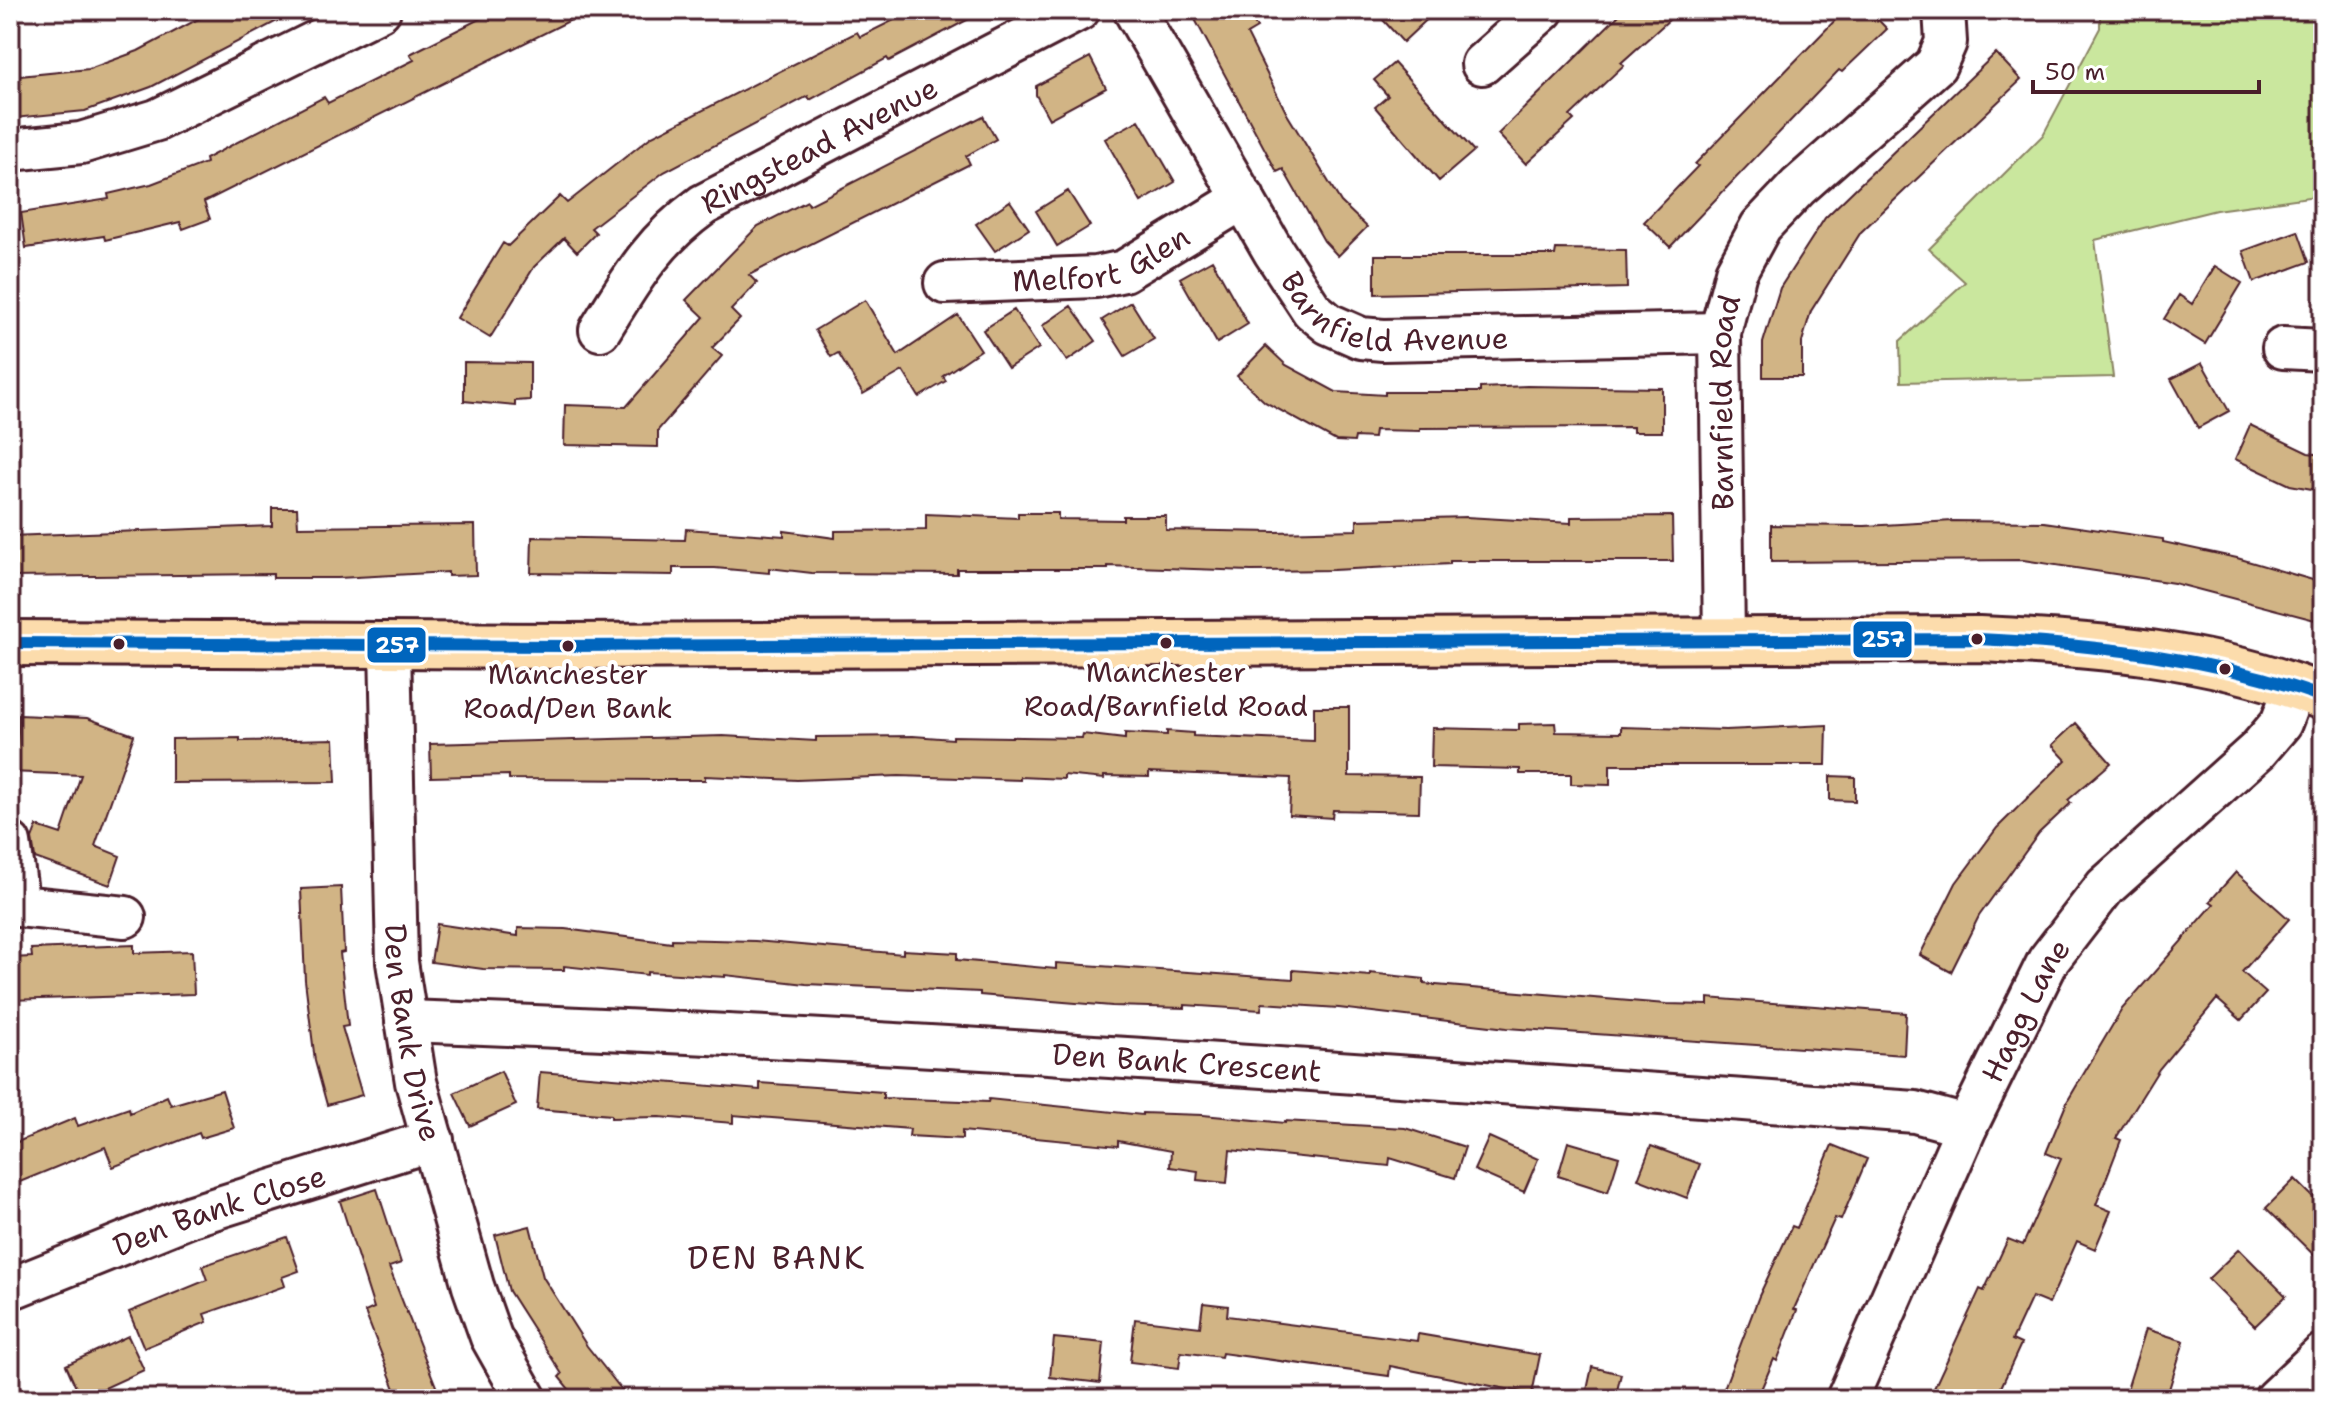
<svg xmlns="http://www.w3.org/2000/svg" width="2333" height="1409" font-family="'Shantell Sans',sans-serif">
  <rect width="100%" height="100%" fill="#fff"/>
  <filter id="ink" filterUnits="userSpaceOnUse"><feTurbulence type="fractalNoise" baseFrequency=".0125" numOctaves="2"/><feDisplacementMap in="SourceGraphic" scale="16" xChannelSelector="R" yChannelSelector="G"/><feConvolveMatrix kernelMatrix="1 2 1 2 8 2 1 2 1" color-interpolation-filters="sRGB"/></filter>
  <g filter="url(#ink)">
    <path fill="#cae79e" stroke="#8a8364" stroke-width="2" d="M2100,10H2323V195L2216,210L2095,240L2113,377L1901,382L1900,341L1965,282L1929,249L2043,135L2100,28Z"/>
    <path fill="#d1b485" stroke="#4a1f2b" stroke-width="2" d="M215,10H298L151,87L85,111L14,118L10,77L89,69L138,51Z
      M497,10H591L204,202L210,219L183,229L180,222L105,240L104,236L26,248L21,213L109,199L108,194L151,184L206,163L205,159L324,97L328,103L414,60L410,54Z
      M914,10H986L889,61L887,58L810,100L808,96L664,172L591,228L596,233L577,252L564,238L534,267L490,338L457,318L503,243L508,246L560,196L567,203L652,136L857,32L860,37Z
      M1190,10H1246L1257,28L1247,34L1287,114L1341,202L1367,227L1338,256L1324,241L1283,169L1277,172Z
      M1374,10H1437L1403,42Z
      M1624,10H1680L1621,63L1624,65L1570,116L1574,120L1526,164L1498,134Z
      M1845,10H1869L1887,29L1842,72L1839,70L1670,247L1644,222L1698,166L1695,164Z
      M1996,53L2021,80L1861,232L1811,311L1802,342V377H1763V343L1780,288L1825,218Z
      M1090,57L1106,88L1049,119L1036,95V86Z
      M1394,63L1474,151L1439,181L1375,107L1388,96L1374,80Z
      M983,116L996,139L966,156L970,164L749,275L757,283L731,310L740,319L712,348L722,356L658,430V447L564,445L565,405L626,407L704,317L686,300L758,226L807,201L809,205Z
      M1139,120L1175,182L1141,202L1105,139Z
      M1068,191L1090,226L1057,246L1036,211Z
      M1010,201L1029,229L995,251L976,224Z
      M2298,231L2309,262L2254,282L2243,251Z
      M1556,249L1626,250L1627,288L1375,294V255H1555Z
      M1212,260L1248,324L1217,343L1180,278Z
      M2215,266L2242,283L2205,344L2164,319L2179,295L2192,304Z
      M865,300L898,355L958,315L981,350L943,376L946,381L919,397L903,371L863,394L838,353L831,357L815,330Z
      M1131,302L1154,339L1125,356L1102,320Z
      M1071,306L1096,341L1067,361L1042,326Z
      M1014,310L1039,348L1008,368L983,330Z
      M1266,346L1286,365L1336,392L1385,395V392H1480V388L1527,386L1662,388V432H1633V427L1420,428V431L1375,430L1374,438L1355,437L1354,442L1336,441L1265,402L1237,376Z
      M464,362L530,363V400L515,401V406L464,401Z
      M2202,363L2229,411L2198,428L2171,379Z
      M2250,425L2308,453L2323,455V491L2290,485L2235,459Z
      M272,508H297L298,527L475,525L476,575L448,576V572L338,578H273V574L10,577V536L272,526Z
      M1018,513H1058V519L1123,520V516H1166V530L1275,532L1357,530V520L1466,517L1571,523V517L1672,516L1673,561H1450V564L1333,570L1251,571L1108,566V569H957V574L812,573L769,568V573L715,568H673V575L531,573L532,537L685,540L686,529L784,536V531L835,538V531L926,530V514L1018,518Z
      M1953,521L2044,522L2163,539V542L2237,558L2323,583V594L2315,620L2174,583L2023,560L1771,562V525L1865,526Z
      M1314,707H1349V776L1420,777L1419,812L1333,810L1332,818L1289,815L1291,778L1149,772V777L1104,776V779L1064,775V779L1020,777V780L899,776L797,780L705,776V780H659L509,779V775L431,777L430,744L723,736L816,741V737L913,736L953,739V736L1082,738L1083,734L1125,739V733L1167,735V731L1193,733V736L1314,741Z
      M19,715L87,718L134,735L95,846L120,856L110,885L35,858L32,839L37,826L61,834L81,775L10,772L11,747H17Z
      M1555,723L1556,732L1621,733V727L1726,730L1827,725L1826,765H1610V785L1571,784V774H1520V769L1431,767L1432,728L1519,730V724Z
      M2076,723L2111,763L2068,800L2071,803L2039,833L1979,916L1951,972L1920,955L1956,883L1997,828L2066,760L2052,745Z
      M240,738V741L334,739L336,782L172,783V739Z
      M1830,776L1855,777V801L1830,800Z
      M2236,872L2289,919L2242,972L2266,993L2241,1020L2217,999L2159,1069L2116,1138L2121,1140L2096,1205L2111,1211L2095,1249L2077,1241L2049,1304L2032,1297L2012,1340L2021,1344L1997,1396L1982,1388L1977,1399H1929L1980,1289L1984,1291L2008,1239L2023,1245L2061,1159L2046,1153L2067,1102L2122,1009L2214,904L2210,901Z
      M341,887L344,952L340,953L348,1026L342,1027L362,1095L327,1105L315,1061L305,980L301,889Z
      M437,924L518,936V928L565,929L672,943V939L755,941L903,954V950L957,953V960L1056,969V963L1293,979V970L1370,976V973L1424,979V984L1666,1004L1708,1005V998L1906,1013L1904,1055L1507,1028L1339,1008L1262,1003L1261,1010L1185,1005V1008L1112,1006L980,995V992L806,984L725,975V977L647,972V975L564,966V970L483,969L431,962Z
      M134,945V953L192,951L194,994L10,1000V958L32,957L31,949Z
      M501,1071L516,1105L470,1126L454,1093Z
      M540,1072L760,1090V1083L883,1092V1098L988,1102L989,1099L1142,1115V1113L1203,1115L1285,1123V1121L1405,1128L1465,1147L1455,1178L1390,1158L1389,1166L1230,1150L1227,1183L1197,1180L1198,1171L1170,1167L1171,1151L1118,1141V1146L962,1131V1139L909,1136L910,1129L733,1115V1123L659,1117L611,1118V1115L537,1109Z
      M222,1090L234,1128L201,1138L199,1133L113,1167L105,1147L10,1186V1145L75,1118L78,1126L129,1108L130,1113L167,1096L171,1105Z
      M1489,1137L1538,1159L1524,1192L1474,1170Z
      M1568,1142L1619,1157L1608,1192L1558,1176Z
      M1832,1145L1867,1159L1841,1220L1835,1218L1794,1309L1797,1310L1777,1361L1774,1359L1757,1399H1720L1759,1296L1792,1226L1797,1228Z
      M1651,1146L1700,1164L1687,1198L1638,1179Z
      M2295,1179L2323,1207V1264L2266,1208Z
      M377,1189L401,1263L389,1267L441,1399H399L365,1312L374,1308L340,1201Z
      M530,1226L543,1277L587,1346L629,1399H577L559,1377L562,1374L509,1291L495,1235Z
      M287,1237L299,1271L282,1277L285,1286L204,1314L207,1322L144,1348L129,1312L207,1280L202,1266Z
      M2239,1249L2286,1296L2255,1326L2208,1279Z
      M1203,1303L1228,1306L1227,1316L1417,1341L1418,1334L1540,1355L1532,1394L1390,1366L1389,1376L1222,1353L1221,1357L1181,1352L1179,1368L1130,1362L1135,1319L1200,1327Z
      M2146,1329L2184,1341L2166,1399H2124Z
      M128,1336L144,1370L81,1399L66,1365Z
      M1054,1338L1104,1343L1100,1383L1050,1377Z
      M1592,1367L1621,1374L1615,1399H1585Z"/>
    <g fill="none" stroke-linecap="round" stroke-linejoin="round">
      <g stroke="#4a1f2b" stroke-width="46">
        <g id="minor">
          <path id="s1" d="M1134,10L1274,252L1312,310L1329,324L1361,338L1383,340L1720,333"/>
          <path d="M1482,64L1543,10"/>
          <path d="M10,150L81,143L157,120L380,10"/>
          <path id="s2" d="M945,283L1096,277L1124,271L1244,198"/>
          <path id="s3" d="M600,330C632,278 653,241 703,205L1079,10"/>
          <path d="M2283,348L2323,350"/>
          <path id="s4" d="M1724,640L1720,333L1736,272L1761,226L1798,187L1936,65L1946,42L1944,10"/>
          <path id="s5" d="M390,646L397,962L416,1082L473,1286L491,1337L526,1399"/>
          <path d="M10,843L19,906L125,917"/>
          <path id="s6" d="M406,1021C909,1039 1412,1077 1915,1112L1967,1126"/>
          <path id="s7" d="M10,1289L191,1216L433,1140"/>
          <path id="s8" d="M1847,1399L1967,1126L2048,961L2105,887L2258,750L2281,723L2295,686"/>
          <path d="M2275,1399L2323,1354"/>
        </g>
      </g>
      <g stroke="#4a1f2b" stroke-width="50">
        <path id="major" d="M10,643L567,646L1979,639C2095,644 2213,653 2323,697"/>
      </g>
      <use href="#minor" stroke="#fff" stroke-width="40"/>
      <use href="#major" stroke="#fcdcac" stroke-width="44"/>
      <g stroke="#fff" stroke-width="18">
        <path id="bus-1" d="M10,643L567,646L1979,639C2097,645 2211,657 2323,697"/>
      </g>
      <use href="#bus-1" stroke="#0065bd" stroke-width="12"/>
    </g>
  </g>
  <g fill="#4a1f2b" stroke="#fff" stroke-width="3">
    <circle cx="1977" cy="639" r="7"/>
    <circle cx="1166" cy="643" r="7"/>
    <circle cx="119" cy="644" r="7"/>
    <circle cx="568" cy="646" r="7"/>
    <circle cx="2225" cy="669" r="7"/>
  </g>
  <g text-anchor="middle" dominant-baseline="central" stroke-width="8" stroke-linejoin="round" paint-order="stroke">
    <g font-size="28" fill="#4a1f2b" stroke="#fff">
      <text x="1166" y="672">Manchester<tspan x="1166" dy="34">Road/Barnfield Road</tspan></text>
      <text x="568" y="674">Manchester<tspan x="568" dy="34">Road/Den Bank</tspan></text>
    </g>
    <g font-size="30" fill="#4a1f2b" stroke="#fff">
      <text stroke="none"><textPath href="#s3" startOffset="294">Ringstead Avenue</textPath></text>
      <text stroke="none"><textPath href="#s2" startOffset="160">Melfort Glen</textPath></text>
      <text stroke="none"><textPath href="#s1" startOffset="430">Barnfield Avenue</textPath></text>
      <text stroke="none"><textPath href="#s4" startOffset="238">Barnfield Road</textPath></text>
      <text stroke="none"><textPath href="#s8" startOffset="428">Hagg Lane</textPath></text>
      <text stroke="none"><textPath href="#s5" startOffset="388">Den Bank Drive</textPath></text>
      <text stroke="none"><textPath href="#s6" startOffset="782">Den Bank Crescent</textPath></text>
      <text stroke="none"><textPath href="#s7" startOffset="224">Den Bank Close</textPath></text>
    </g>
    <g font-size="32" letter-spacing="2" fill="#4a1f2b" stroke="#fff">
      <text x="777" y="1257">DEN BANK</text>
    </g>
  </g>
  <g stroke="#fff" stroke-width="3">
    <rect x="1852" y="620" width="61" height="39" rx="8" fill="#0065bd"/>
    <rect x="366" y="626" width="61" height="38" rx="8" fill="#0065bd"/>
  </g>
  <g font-size="22" text-anchor="middle" font-weight="bold" fill="#fff">
    <text x="1883" y="647">257</text>
    <text x="397" y="653">257</text>
  </g>
  <rect width="2333" height="1409" fill="none" stroke="#fff" stroke-width="40"/>
  <rect x="20" y="20" width="2293" height="1369" fill="none" stroke="#4a1f2b" stroke-width="3" filter="url(#ink)"/>
  <path d="M2033 80v12h226v-12" fill="none" stroke="#4a1f2b" stroke-width="4"/>
  <text x="2045" y="80" font-size="24" fill="#4a1f2b" stroke="#ffffff" stroke-width="6" paint-order="stroke">50 m</text>
</svg>
